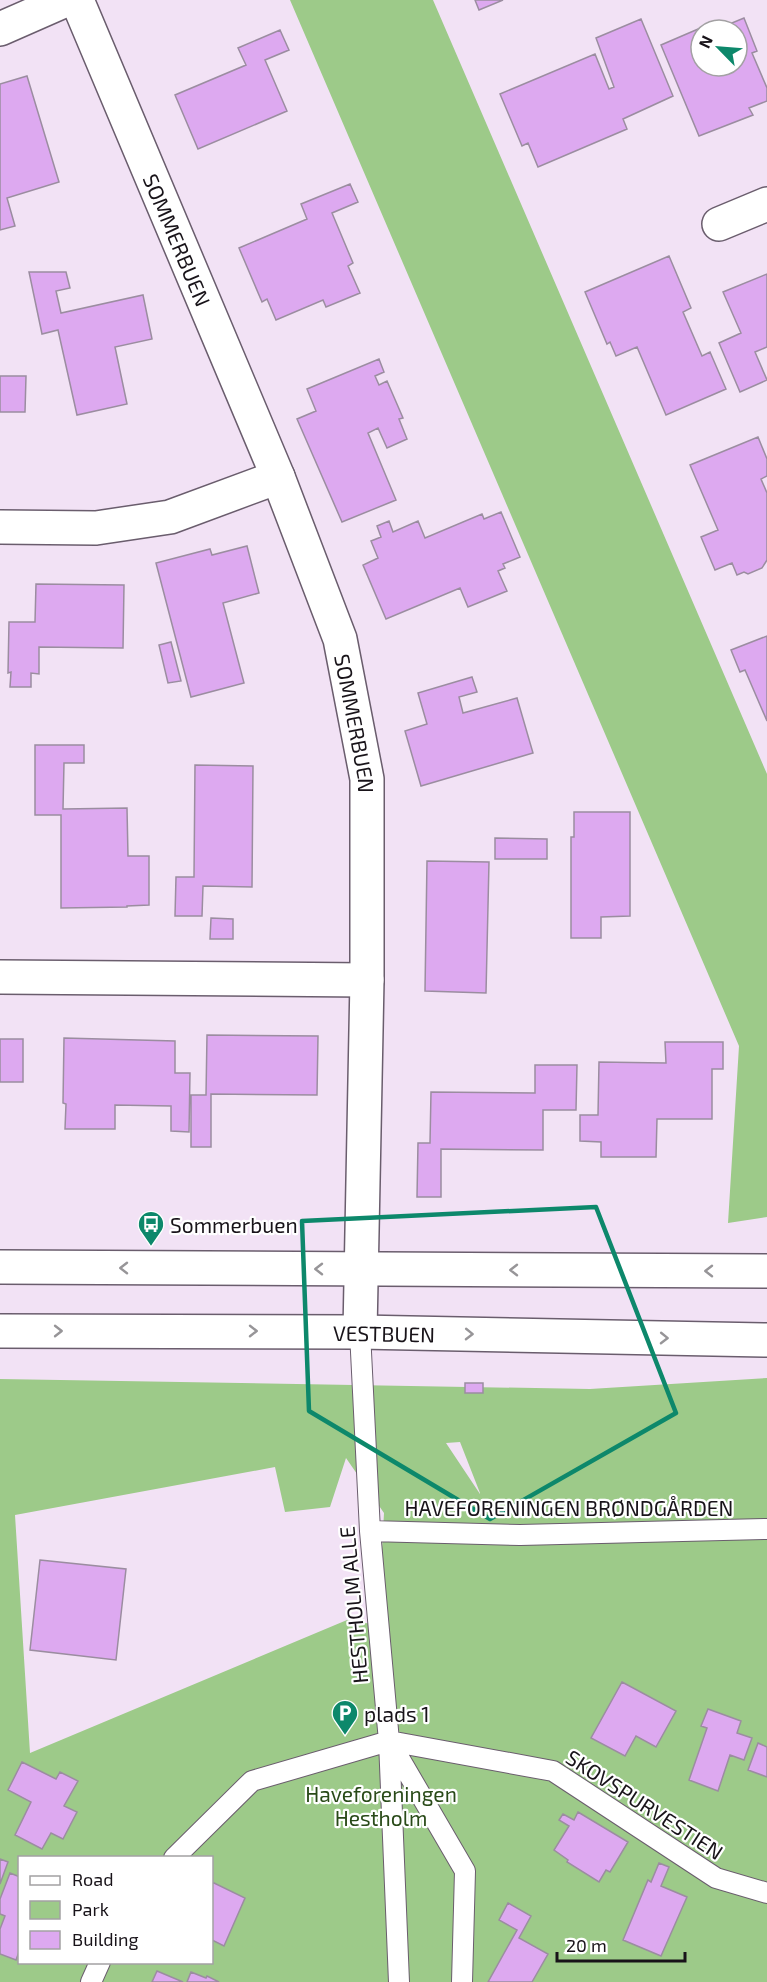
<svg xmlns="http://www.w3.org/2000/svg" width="767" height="1982" font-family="'Exo 2',sans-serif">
  <rect width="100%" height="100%" fill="#f2e2f5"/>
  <path fill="#9dca89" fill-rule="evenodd" d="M290,0H433L767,774V1217L728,1223L739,1046Z
    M767,1378V1982H0V1379L590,1389ZM460,1442L480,1493V1494L446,1443ZM346,1458L384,1513L378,1625L347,1620L30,1753L15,1515L275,1467L285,1512L330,1507ZM20,1858H212V1962H20Z"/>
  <path fill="#dda9f0" stroke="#9b8da0" stroke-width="1.5" fill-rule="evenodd" d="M475,0H503L479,10Z
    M744,18L757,51L752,53L767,88V101L749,108L753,115L699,136L661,45L712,23L715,30ZM701,30H737V66H701Z
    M641,19L673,96L623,119L627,129L538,167L528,143L522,146L500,94L595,54L609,89L614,87L596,38Z
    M280,30L289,50L265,60L287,111L198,149L175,95L246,65L238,48Z
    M27,76L59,182L7,198L15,226L0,230V84Z
    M350,184L358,202L332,213L353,263L348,266L360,293L326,307L323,300L276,320L267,299L262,302L239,248L307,219L301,204Z
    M669,256L691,308L683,312L702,356L710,352L726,389L666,415L637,347L616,356L610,342L607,344L585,292Z
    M29,272H66L70,288L56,291L61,313L143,295L152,339L115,347L127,404L77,415L58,330L42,334Z
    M767,274V347L755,352L767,380L740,392L719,343L741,333L723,292Z
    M379,359L384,372L375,376L379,385L387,381L403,418L399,419L407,439L387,448L378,428L368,433L396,500L342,522L297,419L316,411L307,389Z
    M0,376H26L25,412H0Z
    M758,437L767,459V476L761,479L767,493V560L762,568L748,574L744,572L737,575L732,563L715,570L701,537L718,530L690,465Z
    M501,512L520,557L503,564L505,568L498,571L507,591L468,607L460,588L386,619L363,565L378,558L371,541L381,537L377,526L389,521L393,532L418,521L425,538L482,514L484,519Z
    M247,546L259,593L223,603L244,683L191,697L156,563L210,549L212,555Z
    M36,584L124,585L123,648L39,647V674L31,673V687H10L11,672L8,673L9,622H35Z
    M767,636V721L745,670L740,672L731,650Z
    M171,642L181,681L168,683L159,645Z
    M472,677L477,692L459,697L463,713L517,698L533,753L421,786L405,731L427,724L418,693Z
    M35,745H84V763H64L63,809L127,808L128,856H149V905L127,906V907L61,908V815H35Z
    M195,765L253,766L252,887L203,886L202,916H175L176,877H194Z
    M574,812H630V916L601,917V938H571V837H574Z
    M495,838L547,839V859H495Z
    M427,861L489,862L486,993L425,991Z
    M211,918L233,919V939H210Z
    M207,1035L318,1036L317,1095L211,1094V1147H191V1095H206Z
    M64,1038L175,1041V1073H190L189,1132L171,1131V1106L115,1105V1129H65L66,1104L63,1103Z
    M0,1039H23V1082H0Z
    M665,1042H723V1069H712V1119H657L656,1157H601V1142L580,1141V1115H598L599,1062L666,1063Z
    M535,1065H577L576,1110H543V1150L441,1149V1197H417L418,1143H430L431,1092L535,1093Z
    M465,1383H483V1393H465Z
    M40,1560L126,1569L116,1660L30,1650Z
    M622,1682L676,1711L656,1747L636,1736L625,1756L591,1738Z
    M708,1709L741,1721L737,1733L752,1738L744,1760L730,1755L718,1791L689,1780L707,1728L701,1726Z
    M758,1743L767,1747V1777L748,1770Z
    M22,1762L56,1779L60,1772L78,1781L64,1806L77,1812L63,1839L51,1833L42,1849L15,1835L31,1802L8,1790Z
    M578,1812L628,1842L610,1872L606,1870L599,1882L567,1862L568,1860L554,1850L569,1826L559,1820L563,1814L574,1820Z
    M0,1859L8,1862L0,1884Z
    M659,1863L669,1867L661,1886L687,1897L661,1956L623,1940L648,1880L651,1882Z
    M10,1873L20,1877V1949L16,1960L0,1954V1929L5,1916L0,1914V1899Z
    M212,1882L245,1898L224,1946L212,1940Z
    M508,1903L531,1916L519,1938L548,1954L532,1982H488L517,1930L499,1920Z
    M157,1971L183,1982H152Z
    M191,1972L206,1978L207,1976L219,1982H187Z"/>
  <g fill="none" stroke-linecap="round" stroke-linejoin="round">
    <g stroke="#6a5d6d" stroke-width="22">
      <path id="lane" d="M360,1332L370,1531L389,1741L399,1982
        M370,1531L520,1535L767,1529
        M391,1744L465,1871L462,1982
        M174,1858L252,1781L389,1741L553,1771L716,1878L767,1893
        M91,1982L100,1962"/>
    </g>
    <g stroke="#6a5d6d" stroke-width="36">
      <g id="street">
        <path id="s1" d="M77,0L278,477L340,639L367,779V980L360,1332"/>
        <path d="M0,29L66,0"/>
        <path d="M719,224L767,204"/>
        <path d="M0,527L96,528L170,517L278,477"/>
        <path d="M0,977L367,980"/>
      </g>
    </g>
    <g stroke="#6a5d6d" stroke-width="36">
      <g id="secondary">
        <path d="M0,1267L767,1271"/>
        <path id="s2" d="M0,1331L360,1332L767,1340"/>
      </g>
    </g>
    <use href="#lane" stroke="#fff" stroke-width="20"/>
    <use href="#street" stroke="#fff" stroke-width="33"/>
    <use href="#secondary" stroke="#fff" stroke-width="33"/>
  </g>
  <defs><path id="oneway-chevron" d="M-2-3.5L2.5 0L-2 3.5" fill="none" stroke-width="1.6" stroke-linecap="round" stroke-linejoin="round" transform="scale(1.5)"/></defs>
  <g stroke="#979598">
    <use href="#oneway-chevron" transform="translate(124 1268) rotate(-180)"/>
    <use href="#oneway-chevron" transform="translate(319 1269) rotate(-180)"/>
    <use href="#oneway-chevron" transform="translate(514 1270) rotate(-180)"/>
    <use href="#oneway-chevron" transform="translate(709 1271) rotate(-180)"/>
    <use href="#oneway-chevron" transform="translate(58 1331)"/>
    <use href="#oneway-chevron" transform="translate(253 1331)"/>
    <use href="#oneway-chevron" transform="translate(469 1334) rotate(1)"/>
    <use href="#oneway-chevron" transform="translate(664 1338) rotate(1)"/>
  </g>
  <path fill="none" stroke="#0d886b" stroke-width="4.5" stroke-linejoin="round" d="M596,1207L676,1413L490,1519L309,1411L302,1221Z"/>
  <defs>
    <g id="bus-pin" transform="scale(1.35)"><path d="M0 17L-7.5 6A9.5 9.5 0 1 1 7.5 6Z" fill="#0d886b" stroke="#fff"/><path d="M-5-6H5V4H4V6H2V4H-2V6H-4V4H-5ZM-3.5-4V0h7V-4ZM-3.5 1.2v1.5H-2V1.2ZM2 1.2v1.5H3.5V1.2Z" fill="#fff"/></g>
    <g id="parking-pin" transform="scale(1.35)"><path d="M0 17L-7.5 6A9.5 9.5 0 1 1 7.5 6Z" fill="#0d886b" stroke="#fff"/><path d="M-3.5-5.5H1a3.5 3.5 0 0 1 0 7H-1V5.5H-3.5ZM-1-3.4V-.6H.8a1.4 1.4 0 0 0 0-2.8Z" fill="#fff"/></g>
  </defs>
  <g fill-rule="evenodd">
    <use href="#bus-pin" x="151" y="1224"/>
    <use href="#parking-pin" x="345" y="1713"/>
  </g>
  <g text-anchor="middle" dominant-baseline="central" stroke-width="4.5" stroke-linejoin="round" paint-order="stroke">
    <g font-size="21" fill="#181319" stroke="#fff">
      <text stroke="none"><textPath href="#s1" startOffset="260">SOMMERBUEN</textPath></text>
      <text stroke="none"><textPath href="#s1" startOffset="777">SOMMERBUEN</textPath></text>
      <text stroke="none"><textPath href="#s2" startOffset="384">VESTBUEN</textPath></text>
      <text x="569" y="1507">HAVEFORENINGEN BRØNDGÅRDEN</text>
      <text transform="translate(353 1605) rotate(-95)">HESTHOLM ALLE</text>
      <text transform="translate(645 1804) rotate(33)">SKOVSPURVESTIEN</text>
    </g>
    <g font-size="21" fill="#181319" stroke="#fff" text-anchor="start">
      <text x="170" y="1224">Sommerbuen</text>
      <text x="364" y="1713">plads 1</text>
    </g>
    <g font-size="21" fill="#294a18" stroke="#fff">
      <text x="381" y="1793">Haveforeningen<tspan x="381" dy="24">Hestholm</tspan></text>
    </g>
  </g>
  <rect x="18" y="1856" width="195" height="108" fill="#ffffff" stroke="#a3a1a3" stroke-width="1.5"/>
  <rect x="30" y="1876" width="30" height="9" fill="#ffffff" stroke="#a3a1a3" stroke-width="1.5"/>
  <text x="72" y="1886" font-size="18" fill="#181319">Road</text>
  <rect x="30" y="1901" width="30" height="18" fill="#9dca89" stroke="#a3a1a3" stroke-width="1.5"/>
  <text x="72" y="1916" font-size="18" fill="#181319">Park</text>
  <rect x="30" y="1931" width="30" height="18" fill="#dda9f0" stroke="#a3a1a3" stroke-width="1.5"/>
  <text x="72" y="1946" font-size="18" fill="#181319">Building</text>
  <g transform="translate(719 48) rotate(295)"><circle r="28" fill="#ffffff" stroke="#a3a1a3" stroke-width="1.5"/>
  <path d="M0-4.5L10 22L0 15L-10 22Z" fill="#0d886b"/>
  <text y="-9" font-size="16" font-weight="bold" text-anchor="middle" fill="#181319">N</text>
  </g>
  <path d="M557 1952v9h128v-9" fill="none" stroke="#181319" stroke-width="3"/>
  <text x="566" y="1952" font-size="18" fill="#181319" stroke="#ffffff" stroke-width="4.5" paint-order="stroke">20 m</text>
</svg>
